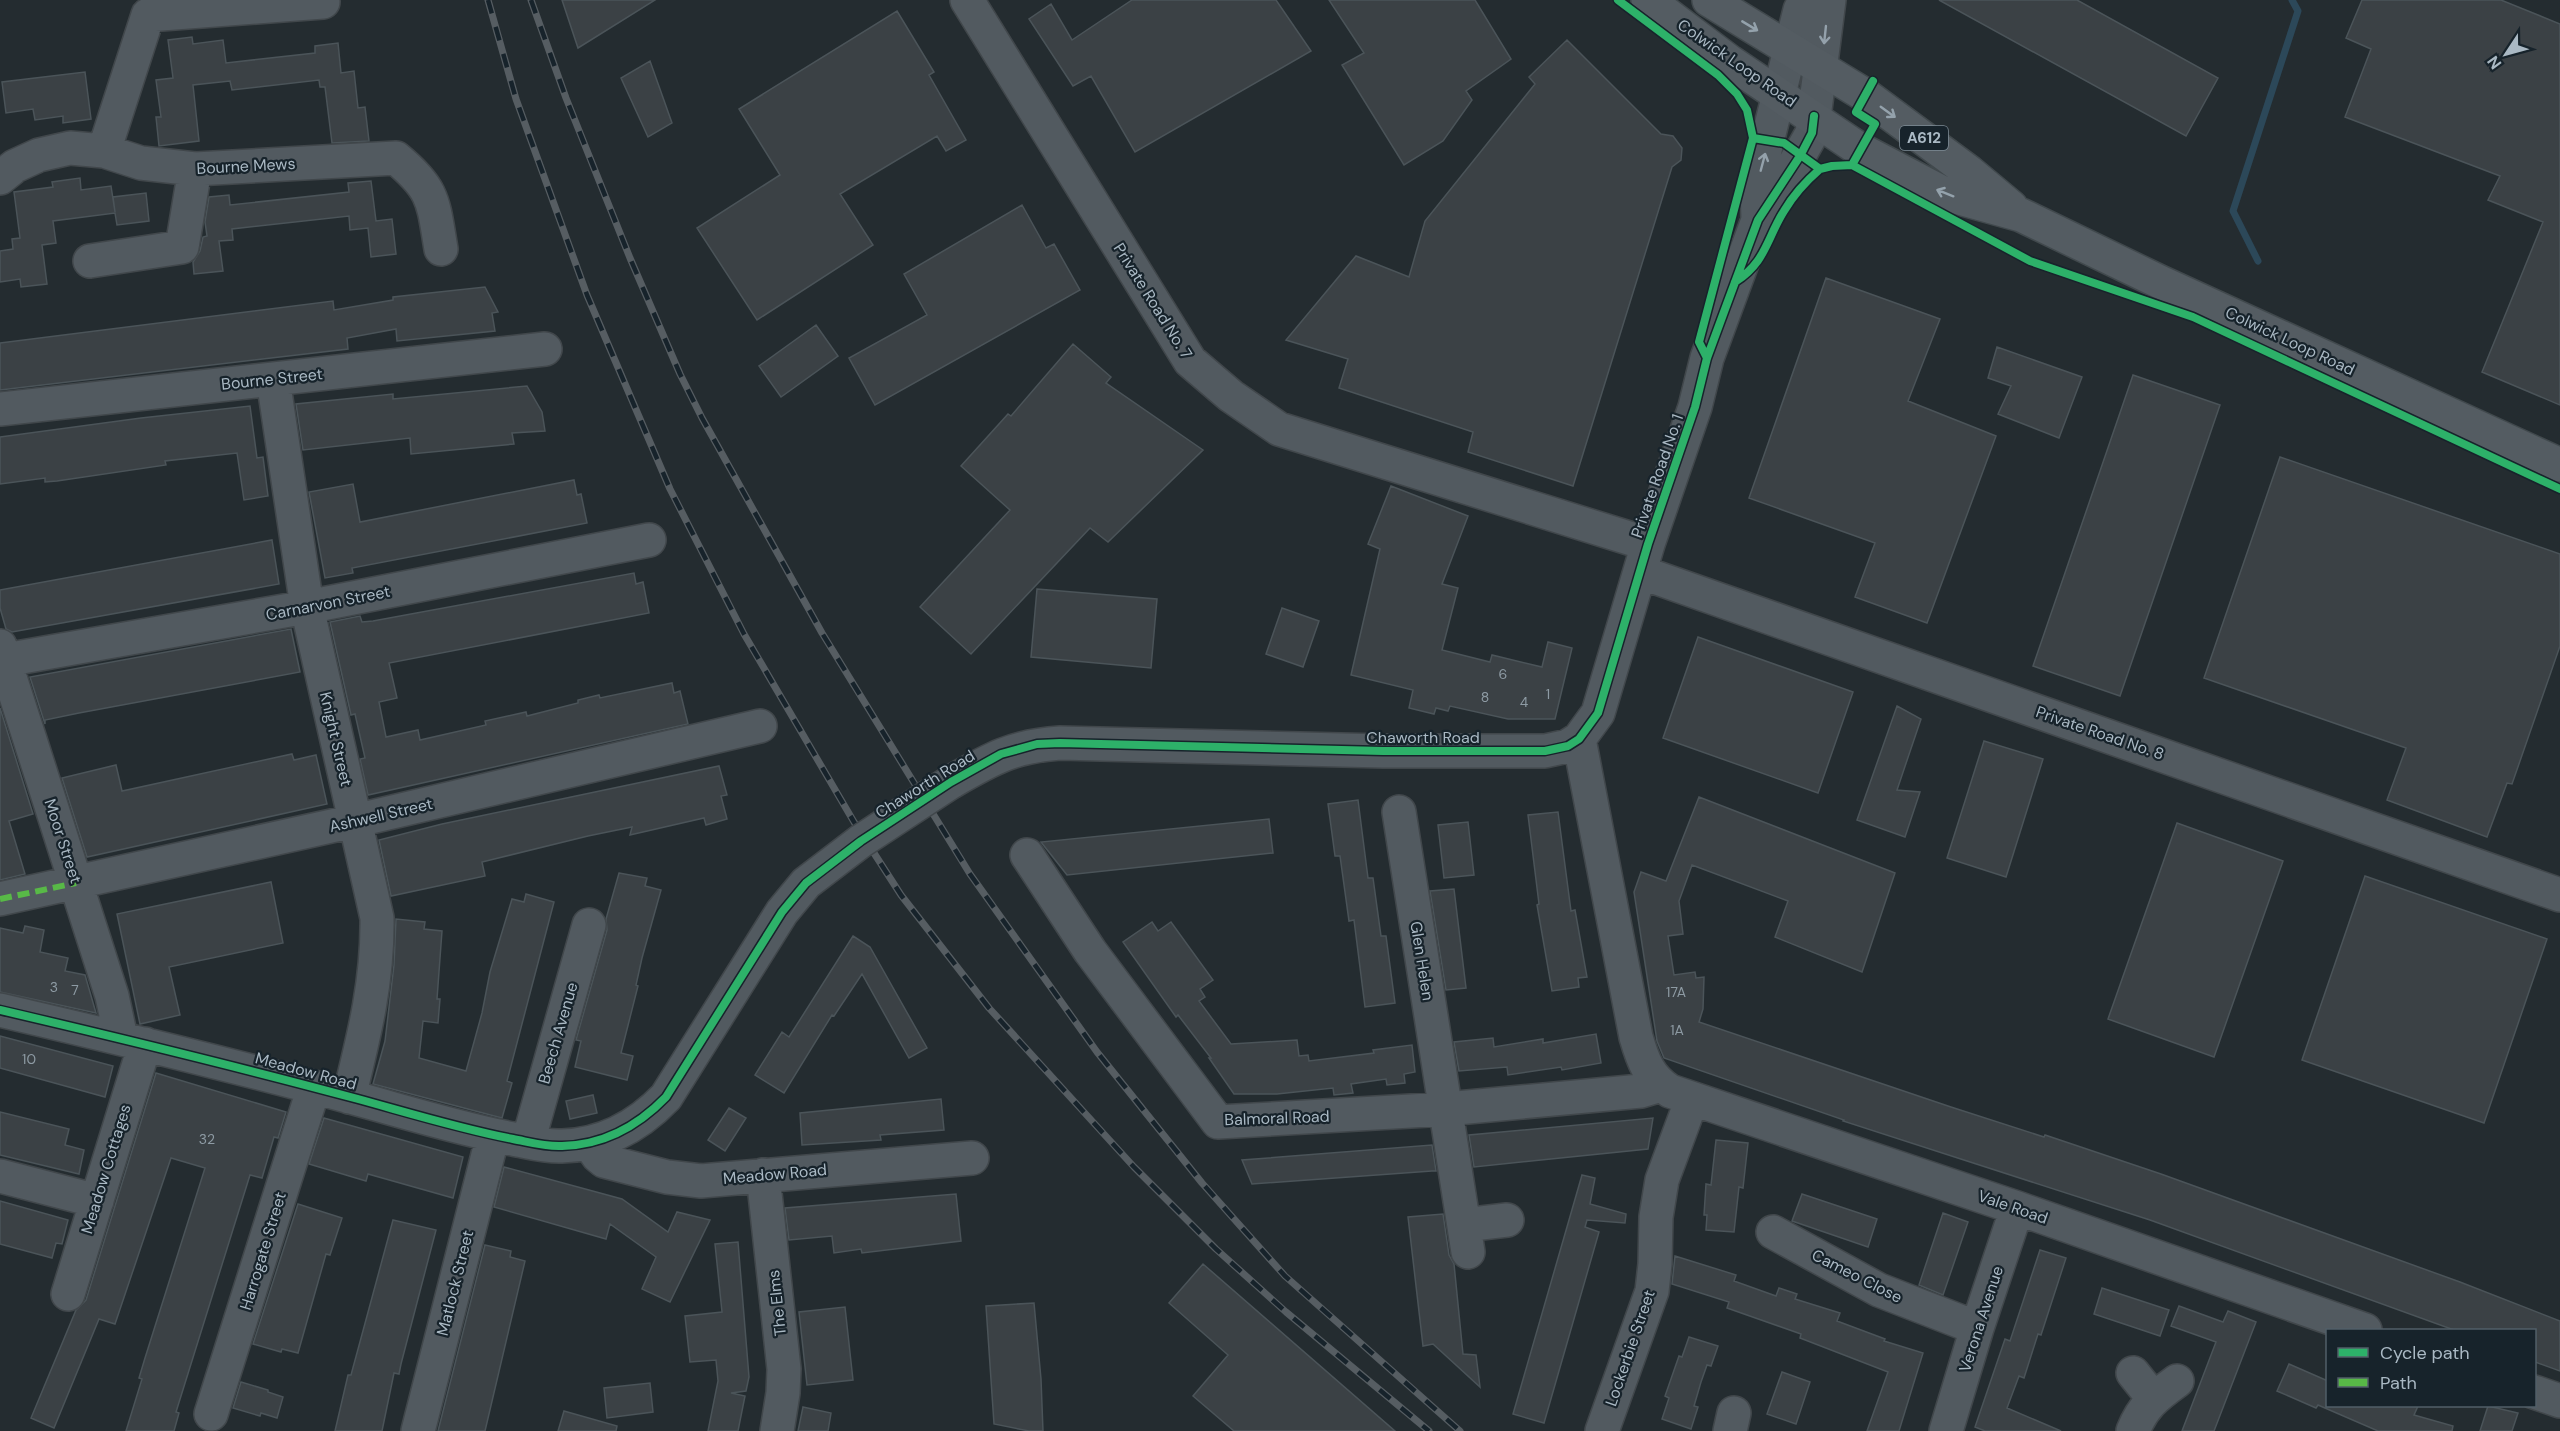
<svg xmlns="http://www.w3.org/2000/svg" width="2560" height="1431" font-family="'DM Sans',sans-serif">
  <rect width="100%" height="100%" fill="#242c30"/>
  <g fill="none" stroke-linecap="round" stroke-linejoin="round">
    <path stroke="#2c4859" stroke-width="7" d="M2258,261L2233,211L2298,11L2292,0"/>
  </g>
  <path fill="#3b4145" stroke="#4b5459" stroke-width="1.5" d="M562,0H655L578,48Z
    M1132,0H1276L1311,51L1135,152L1091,76L1073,86L1029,19L1051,4L1072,40Z
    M1329,0H1475L1511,59L1466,91L1472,100L1443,141L1404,165L1342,65L1364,53Z
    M1939,0H2077L2218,78L2186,136Z
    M2362,0H2501L2560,24V405L2482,372L2543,222L2488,200L2500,176L2345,117L2371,49L2346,38Z
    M897,11L934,72L929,75L966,140L946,151L937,136L840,194L873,245L757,320L697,228L780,175L739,109Z
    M192,37L193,44L223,40L226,63L315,53V46L338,43L341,73L354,71L358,108L365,107L369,141L332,143L325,87H320L319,80L232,90L230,81L193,85L199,141L159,146L156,117H161L156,80L173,78L168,40Z
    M1567,40L1661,134L1673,136L1682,148L1681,160L1672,167L1573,486L1468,452L1473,432L1339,388L1348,359L1286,340L1356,256L1409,277L1425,221L1535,84L1529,77Z
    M650,61L672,123L648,137L621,78Z
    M85,72L91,119L63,123V116L35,120L33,109L6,113L2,82Z
    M80,178L81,190L111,186L115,212L113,197L146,193L149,221L117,225L115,213L53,221L56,243L42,245L47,284L21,287L20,279L0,282V251L13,249L12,239L20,238L14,192L53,187L52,182Z
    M371,181L376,221L392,219L396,254L371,257L368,228L350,230L349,216L232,229L233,240L219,241L223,271L194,274L193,262L200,251L203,237L207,236L205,222L209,197L229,195L230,205L349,192L348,183Z
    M1022,205L1046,248L1054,244L1080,290L875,405L849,358L927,315L904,274Z
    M1826,278L1940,319L1908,401L1996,436L1927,623L1855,597L1875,543L1749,498Z
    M485,287L498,312L492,313L495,331L397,341L396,329L347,338L348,349L0,390V343L333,301L334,310L393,300V297Z
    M816,325L838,356L781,397L759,366Z
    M1073,344L1111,377L1106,383L1203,450L1108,542L1090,528L971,654L920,607L1010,510L961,466L1008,414L1011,416Z
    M1997,347L2082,377L2059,438L1998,414L2011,386L1988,378Z
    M2133,375L2220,405L2120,696L2033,666Z
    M527,386L542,412L545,431L512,433L514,444L411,454L410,438L303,450L296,404L393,394V399Z
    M250,406L257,458L263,457L268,496L244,500L237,453L165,461L166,465L57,481L45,482V478L0,484V437L141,418Z
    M2280,457L2560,554V646L2512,784L2507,783L2487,837L2387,800L2406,748L2204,678Z
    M574,480L577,495L581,494L587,523L352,568L353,573L325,578L309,492L353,484L360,522Z
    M1391,486L1468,516L1442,584L1458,588L1442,650L1490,662L1492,655L1542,667L1548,642L1572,648L1555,719H1508L1450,706L1448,711L1436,708L1434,714L1409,708L1413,690L1351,675L1380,549L1368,544Z
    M272,540L279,584L12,632L6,629L0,608V590Z
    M634,573L636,584L643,582L649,613L389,663L397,698L379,702L386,737L418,730L420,740L486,725L485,721L526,712L527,716L578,703V700L599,695L600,698L672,683L674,693L680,691L688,724L368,795L360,759L365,758L355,714L351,715L330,622L360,616L362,622L373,621Z
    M1037,589L1157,599L1151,668L1031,657Z
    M1282,608L1319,621L1303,667L1266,654Z
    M291,629L300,672L79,713L45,720V724L30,677Z
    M1698,637L1853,692L1818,793L1663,738Z
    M1897,706L1921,719L1897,790L1920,792L1905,837L1857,820Z
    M0,708L33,814L9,821L25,874L0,880Z
    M1984,741L2043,759L2006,877L1947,858Z
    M292,754L294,760L316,755L327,804L87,857L62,778L116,765L122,791Z
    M719,766L727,795L721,796L727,819L706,825L704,818L630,835L632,827L588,836L482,862L485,876L391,896L379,840L442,824Z
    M1699,797L1895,873L1862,972L1775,937L1788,901L1692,865L1679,901L1683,934L1668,936L1674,975L1695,972L1696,978L1704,977L1703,1009L1699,1022L1951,1107L2044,1137L2045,1135L2161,1174L2460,1282L2560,1321V1371L2535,1362V1330H2454L2150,1220L1843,1121L1844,1120L1664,1058L1657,1041L1634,892L1641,872L1666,881Z
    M1358,800L1368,878H1373L1381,936H1386L1395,1003L1365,1007L1354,920L1349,921L1340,856H1335L1328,804Z
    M1558,812L1571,911L1575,910L1587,977L1578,978L1579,987L1552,991L1537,905L1539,904L1528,815Z
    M1269,819L1273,853L1067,875L1041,842Z
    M1468,822L1474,875L1444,878L1438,825Z
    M2177,823L2283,861L2214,1057L2108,1019Z
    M619,873L647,878L645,886L661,890L642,958L636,985L638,986L621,1053L633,1056L627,1080L575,1067L581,1041L576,1040L607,930L606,919Z
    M2365,876L2547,939L2484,1123L2302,1060Z
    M271,882L283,943L169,967L180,1015L140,1024L117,914Z
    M1454,889L1466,988L1446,990L1430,891Z
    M526,894L554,902L507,1081L512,1083L502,1118L373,1084L385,1041L394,965L396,919L425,922L424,929L442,931L437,999H440L438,1023L423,1021L419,1058L466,1071L482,1013L490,972L512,899L524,902Z
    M1152,922L1158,931L1171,922L1213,980L1200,989L1205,997L1199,1001L1231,1044L1297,1040L1299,1056L1308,1055L1309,1061L1374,1053L1373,1050L1412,1045L1415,1072L1404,1074L1405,1083L1387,1085L1386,1079L1351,1084L1353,1093L1334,1095L1333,1088L1277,1094H1234L1209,1058H1211L1178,1015L1176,1017L1123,942Z
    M25,926L44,930L40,952L68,958L65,971L85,975L96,1013L0,992V928L23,933Z
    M853,936L870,947L927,1048L909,1058L862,974L834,1016L832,1015L784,1093L755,1075L782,1032L789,1037Z
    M1596,1034L1601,1063L1562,1070L1561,1067L1508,1075L1507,1067L1459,1071L1454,1042L1493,1038L1494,1047L1543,1039V1043Z
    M0,1036L113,1066L105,1097L0,1068Z
    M156,1073L286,1112L278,1138L274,1137L262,1178L250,1175L176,1412L179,1413L174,1431H126L142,1379L139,1378L145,1358L205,1168L171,1158L115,1324L99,1319L54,1428L31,1418L76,1310L86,1300Z
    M593,1095L597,1113L570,1119L566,1101Z
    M941,1099L944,1130L880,1135L881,1140L802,1145L800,1113Z
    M729,1108L746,1118L725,1151L708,1140Z
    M0,1112L69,1129L65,1145L84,1150L79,1174L0,1155Z
    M324,1118L463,1157L453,1198L368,1174L366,1181L309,1164Z
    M1653,1118L1648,1149L1474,1167L1469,1135Z
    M1716,1140L1748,1143L1743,1188L1739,1187L1734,1232L1706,1230L1707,1215H1704L1706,1184L1711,1185Z
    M1432,1145L1436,1171H1432L1252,1184L1242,1160Z
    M504,1167L622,1199L668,1232L677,1212L710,1220L670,1302L642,1289L656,1257L610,1224L606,1239L494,1207Z
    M1582,1175L1595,1178L1590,1204L1626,1214L1625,1223L1587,1220L1585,1227L1599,1232L1544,1423L1513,1414Z
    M956,1194L961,1241L862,1253L861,1249L834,1253L832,1236L789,1240L785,1208Z
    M1802,1194L1877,1219L1868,1247L1792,1221Z
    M0,1201L68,1220L62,1244L56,1243L52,1258L0,1244Z
    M298,1204L342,1218L330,1255L326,1254L298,1353L282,1349L281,1352L253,1344Z
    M1943,1213L1968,1222L1943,1295L1919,1285Z
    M1443,1214L1449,1255L1454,1264L1463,1354L1476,1355L1480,1387L1433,1344L1423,1346L1408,1217Z
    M393,1220L436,1230L401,1364L399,1374L394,1373L382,1431H335L348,1375H351Z
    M738,1242L749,1377L746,1391L731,1393L745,1396L738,1431H708L718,1381L716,1360L690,1362L685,1316L722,1312L715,1244Z
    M485,1245L511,1251L510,1257L525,1261L485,1431H438Z
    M2040,1250L2066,1258L2041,1335L2038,1334L2024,1378L2019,1376L2007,1408L2061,1431H1985L1975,1427L2005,1339L2010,1341Z
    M1675,1256L1736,1275L1734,1281L1776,1296L1779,1288L1797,1294L1795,1299L1840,1313L1837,1321L1885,1339L1884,1341L1923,1353L1899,1431H1867L1888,1372L1800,1338L1801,1334L1727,1308L1729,1302L1672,1284Z
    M1203,1264L1395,1431H1234L1193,1396L1228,1355L1169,1303Z
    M2102,1288L2169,1310L2160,1336L2094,1314Z
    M1034,1303L1041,1379L1043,1431H1029L994,1424L986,1306Z
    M2179,1306L2223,1322L2228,1311L2256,1322L2214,1431H2182L2216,1342L2171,1326Z
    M845,1307L853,1380L807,1385L799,1312Z
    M1689,1337L1718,1346L1711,1366L1707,1365L1701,1382L1694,1406L1698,1407L1691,1429L1662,1419L1669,1398L1665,1396L1679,1356L1682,1357Z
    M2289,1364L2328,1381V1406H2418L2414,1415L2453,1426L2452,1431H2378L2318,1405L2316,1408L2277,1391Z
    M1782,1372L1810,1382L1796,1424L1767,1414Z
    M241,1382L268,1390V1392L283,1397L277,1418L261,1413L260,1416L233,1408Z
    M650,1383L653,1412L607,1418L604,1388Z
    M2488,1406L2518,1413L2512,1431H2480Z
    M803,1407L831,1413L828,1431H798Z
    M564,1411L617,1426L616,1431H558Z"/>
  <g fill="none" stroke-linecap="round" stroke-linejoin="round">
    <g stroke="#41474b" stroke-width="36">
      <path id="minor" d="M967,0L1190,361L1231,396L1279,429L1648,544
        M104,151L148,15L323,2
        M0,178L15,166L39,155L70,148L104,151L141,163L195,169L396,158C435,190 433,202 441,249
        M1758,220L1757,182L1800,10L1805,0
        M90,261L182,247L195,169
        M273,379L307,607L377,918C378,981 364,1036 349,1097
        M0,409L545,349
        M1640,572L2560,895
        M0,646L112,996L121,1038
        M5,660L307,607L649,540
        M1579,739L1636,1037C1643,1061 1649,1078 1670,1091L2017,1208L2365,1330
        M951,782C991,759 1013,746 1060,743L1383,751H1545L1568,746L1579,739L1598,713L1648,544L1695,407L1707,358L1758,220L1785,181L1812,133L1829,0
        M1399,812L1468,1252
        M1027,855L1090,951L1218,1122L1446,1109L1641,1091L1661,1085
        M0,899L354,821L760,726
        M0,1010C120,1038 239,1067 358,1099C409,1113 461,1129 513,1139C529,1142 546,1147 562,1146C603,1145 638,1126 666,1097L782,912L806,883L861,841
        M528,1142L589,925
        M589,1143L598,1156L604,1161L667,1177L701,1181L972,1158
        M763,1175L784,1369L783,1393L777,1431
        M0,1176L97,1201
        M1464,1225L1507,1220
        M1773,1232L1879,1290L1977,1328
        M68,1294L145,1044
        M2133,1373L2153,1398
        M2534,1392L2560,1401
        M211,1414L314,1087
        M418,1431L493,1135
        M1602,1431L1652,1291L1655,1264L1656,1217L1662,1180L1692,1099
        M1730,1431L1734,1413
        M1946,1431L1977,1328L2017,1208
        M2133,1431C2143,1406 2155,1397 2177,1381"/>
    </g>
    <g stroke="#41494d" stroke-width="36">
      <path id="major" d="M1648,0L1730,62L1859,149L1945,194L2021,215L2160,282L2560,465
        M1709,0L1865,95L1969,172L2011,207"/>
    </g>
    <use href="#minor" stroke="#525a60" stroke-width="33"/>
    <use href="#major" stroke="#545c62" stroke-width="33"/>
    <g stroke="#565d62" stroke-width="7">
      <path id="rail" d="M488,0L516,99L587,295L670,489L744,634L854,822L901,895L989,1008L1134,1167L1216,1249L1286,1312L1429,1431
        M531,0L566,98L630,258L680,374L702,418L822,633L970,874L1097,1052L1202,1183L1285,1276L1460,1431"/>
    </g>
    <use href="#rail" stroke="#17232b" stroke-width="4.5" stroke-dasharray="14" stroke-linecap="butt"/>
    <g stroke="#41474b" stroke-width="36" stroke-linecap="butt">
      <path id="minor-bridge" d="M861,841L951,782"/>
    </g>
    <use href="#minor-bridge" stroke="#525a60" stroke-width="33"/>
    <path stroke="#58b947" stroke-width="6" stroke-dasharray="12 6" stroke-linecap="butt" d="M0,899L76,883"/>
    <g stroke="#17232b" stroke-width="11">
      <path id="cycleway" d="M1618,0L1718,75L1737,94L1747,110L1753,138L1699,342L1707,358
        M1753,138L1784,143L1820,169L1832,166L1852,165L2030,261L2193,317L2560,489
        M1852,165L1875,124L1856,112L1873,81
        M1735,282C1766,262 1766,240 1784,211C1794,194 1805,182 1820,169
        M0,1010C120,1038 239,1067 358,1099C409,1113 461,1129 513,1139C529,1142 546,1147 562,1146C603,1145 638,1126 666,1097L782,912L806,883L861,841L951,782L1001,754L1037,744L1060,743L1383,751H1545L1568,746L1579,739L1598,713L1648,544L1695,407L1707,358L1721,320L1758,220L1800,156L1812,133L1814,116"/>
    </g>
    <use href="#cycleway" stroke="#2db169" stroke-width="8"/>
  </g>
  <defs><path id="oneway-shaft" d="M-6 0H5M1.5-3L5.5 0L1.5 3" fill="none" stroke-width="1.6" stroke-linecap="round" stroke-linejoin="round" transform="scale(1.5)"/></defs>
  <g stroke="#94a2ac">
    <use href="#oneway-shaft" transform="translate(1750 26) rotate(31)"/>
    <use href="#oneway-shaft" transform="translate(1888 112) rotate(36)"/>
    <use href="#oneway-shaft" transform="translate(1945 193) rotate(-158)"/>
  </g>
  <g stroke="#94a1ab">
    <use href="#oneway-shaft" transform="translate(1825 35) rotate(96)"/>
    <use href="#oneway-shaft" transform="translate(1763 162) rotate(-75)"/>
  </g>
  <g text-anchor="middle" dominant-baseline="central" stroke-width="4.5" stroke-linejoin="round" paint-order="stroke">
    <g font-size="14" fill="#8e9ba4">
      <text x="1503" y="674">6</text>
      <text x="1548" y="694">1</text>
      <text x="1485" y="697">8</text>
      <text x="1524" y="702">4</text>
      <text x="54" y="987">3</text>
      <text x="75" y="990">7</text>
      <text x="1676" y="992">17A</text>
      <text x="1677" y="1030">1A</text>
      <text x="29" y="1059">10</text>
      <text x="207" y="1139">32</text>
    </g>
    <rect fill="#17232b" stroke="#7e8c96" stroke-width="1.5" x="1900" y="126" width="48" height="24" rx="4.5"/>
    <g font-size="15" font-weight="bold" fill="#aab9c4">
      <text x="1924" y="138">A612</text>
    </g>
    <g font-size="16" fill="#aab9c4" stroke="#17232b">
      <text transform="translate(1737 63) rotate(35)">Colwick Loop Road</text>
      <text transform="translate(246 166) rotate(-3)">Bourne Mews</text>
      <text transform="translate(1153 301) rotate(58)">Private Road No. 7</text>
      <text transform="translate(2290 341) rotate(25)">Colwick Loop Road</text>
      <text transform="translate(272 379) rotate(-6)">Bourne Street</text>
      <text transform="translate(1657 476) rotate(-71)">Private Road No. 1</text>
      <text transform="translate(328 603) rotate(-11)">Carnarvon Street</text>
      <text transform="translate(2100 733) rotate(19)">Private Road No. 8</text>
      <text x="1423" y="737">Chaworth Road</text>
      <text transform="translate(336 739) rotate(77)">Knight Street</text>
      <text transform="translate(925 784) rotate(-32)">Chaworth Road</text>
      <text transform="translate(381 815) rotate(-13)">Ashwell Street</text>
      <text transform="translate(63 841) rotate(72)">Moor Street</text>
      <text transform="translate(1422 961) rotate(81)">Glen Helen</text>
      <text transform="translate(558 1033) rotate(-74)">Beech Avenue</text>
      <text transform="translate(306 1071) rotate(15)">Meadow Road</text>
      <text transform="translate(1277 1118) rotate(-2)">Balmoral Road</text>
      <text transform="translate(106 1169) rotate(-73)">Meadow Cottages</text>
      <text transform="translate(775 1174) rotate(-5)">Meadow Road</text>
      <text transform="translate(2013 1207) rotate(19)">Vale Road</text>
      <text transform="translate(263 1251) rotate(-73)">Harrogate Street</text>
      <text transform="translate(1857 1276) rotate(27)">Cameo Close</text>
      <text transform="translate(455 1283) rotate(-76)">Matlock Street</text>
      <text transform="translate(777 1303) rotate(-96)">The Elms</text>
      <text transform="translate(1981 1319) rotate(-72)">Verona Avenue</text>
      <text transform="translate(1630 1348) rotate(-71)">Lockerbie Street</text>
    </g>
  </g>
  <rect x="2326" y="1329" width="210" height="78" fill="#17232b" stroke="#525f68" stroke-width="1.5"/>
  <rect x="2338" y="1348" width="30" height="9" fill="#2db169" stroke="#525f68" stroke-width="1.5"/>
  <text x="2380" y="1359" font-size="18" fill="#aab9c4">Cycle path</text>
  <rect x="2338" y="1378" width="30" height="9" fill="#58b947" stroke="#525f68" stroke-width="1.5"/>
  <text x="2380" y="1389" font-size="18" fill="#aab9c4">Path</text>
  <g transform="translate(2506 54) rotate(234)" stroke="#17232b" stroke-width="4.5" paint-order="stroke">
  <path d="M0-4.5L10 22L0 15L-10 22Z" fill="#aab9c4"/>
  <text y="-9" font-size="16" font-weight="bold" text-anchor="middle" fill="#aab9c4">N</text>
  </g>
</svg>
